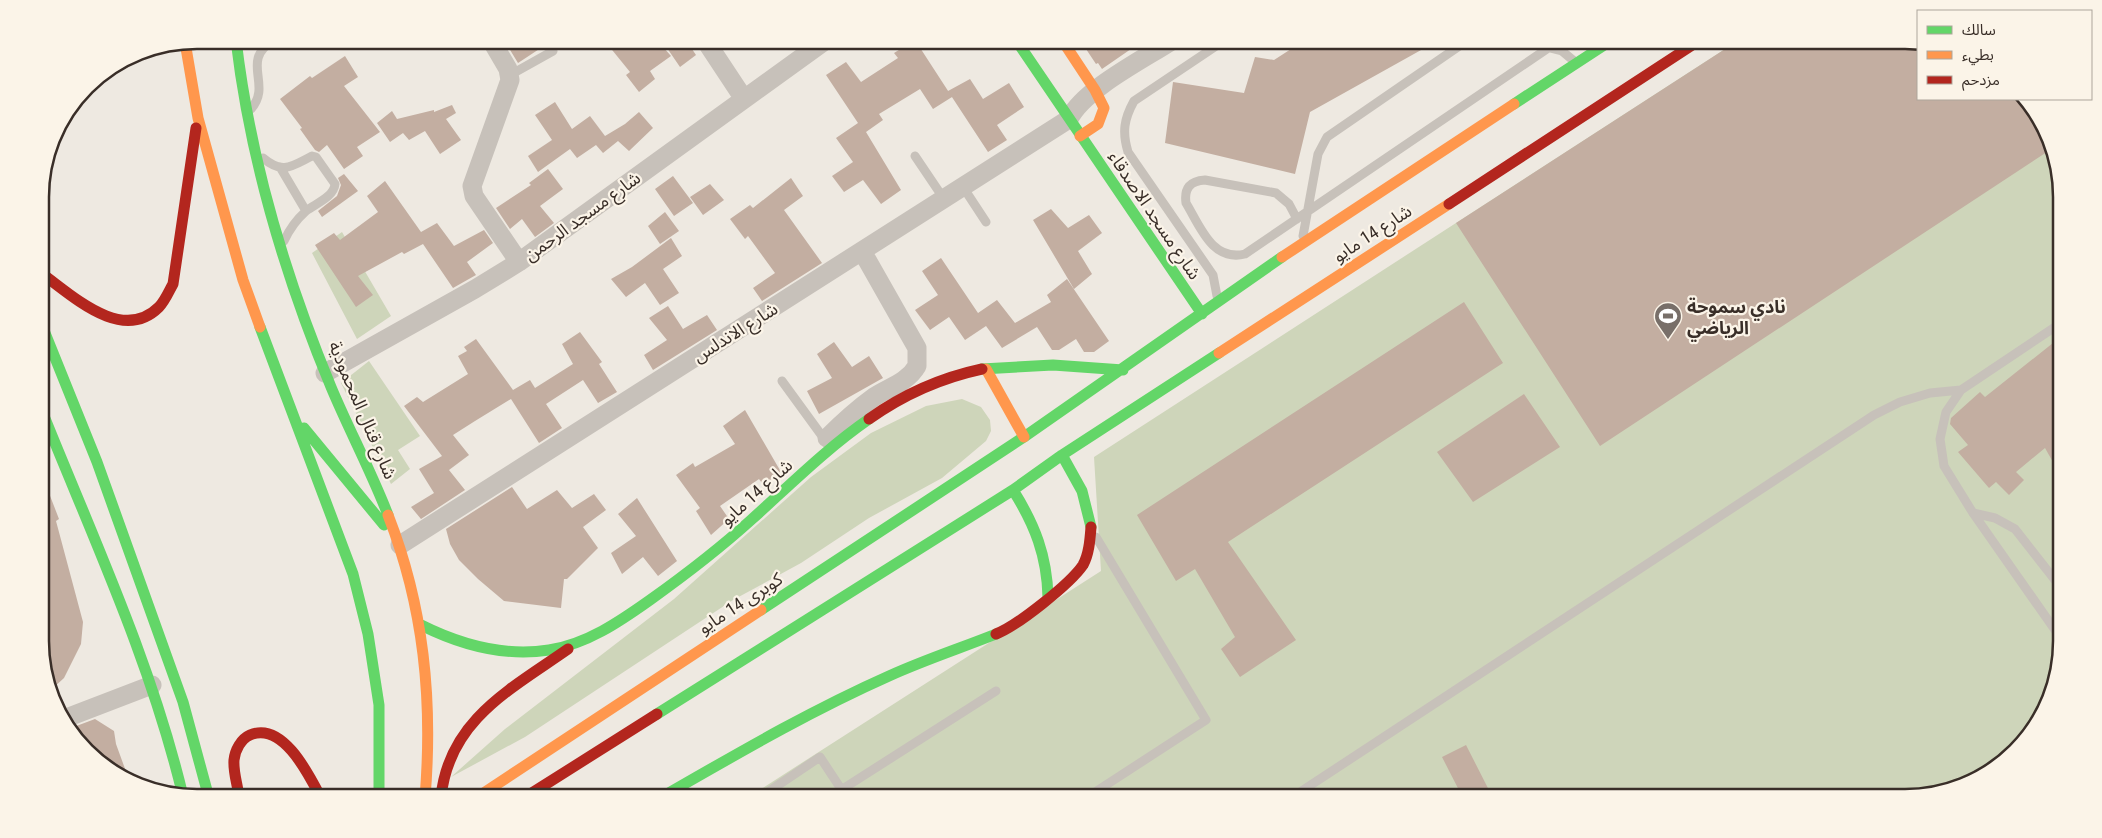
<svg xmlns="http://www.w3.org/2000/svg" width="2102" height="838" font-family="'Roboto Condensed','Noto Sans Arabic',sans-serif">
  <rect width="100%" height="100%" fill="#eee9e1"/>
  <path fill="#ced5ba" d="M1739,40H1905L1918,42V99H2027L2061,176L2062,641L2054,692L2030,736L2000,766L1956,790L1915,798H747L1101,571L1094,457Z
    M342,232L391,316L357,339L312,253Z
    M369,361L420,436L398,450L410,469L391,484L341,383Z
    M962,399L981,407L990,420L991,431L986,441L942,478L869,518L801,563L733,600L525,737L451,777L505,729L674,599L811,477L871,433L926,406Z"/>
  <path fill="#c3aea1" d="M504,40H553L518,63Z
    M604,40H657L671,56L650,71L655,79L639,92L626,75L630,72Z
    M679,40H686L696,55L680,67L667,48Z
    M915,40L952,97L933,109L920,89L879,114L883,120L866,132L901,190L881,204L863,180L844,192L832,176L853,162L836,138L858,123L826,75L846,62L861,82L898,58L894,53Z
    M1080,40H1144L1102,69L1098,63L1096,64Z
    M1305,40H1439L1310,112L1295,174L1165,143L1173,82L1244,93L1255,57L1274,60Z
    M1739,40H1905L1918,42V99H2027L2050,150L1600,446L1456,223Z
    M345,56L358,77L344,86L380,132L357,147L363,156L344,169L327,145L319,152L315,150L300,129L302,128L280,99L310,76L312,78Z
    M970,79L983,99L1009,83L1024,107L997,125L1007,140L988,152L948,91Z
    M555,102L572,129L590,116L605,136L625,124L639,112L653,128L629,151L618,141L603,153L596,145L577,158L570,149L538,172L528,156L552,140L535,115Z
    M452,105L456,113L446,119L461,140L440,154L425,131L409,140L403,133L390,142L377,123L392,111L397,119L434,110V112Z
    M548,169L563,189L540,206L554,223L535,237L522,219L510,229L496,208L531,185L529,183Z
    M344,174L358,191L322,217L318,211L337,196L341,185L338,178Z
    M673,176L693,203L674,216L655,189Z
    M791,178L803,196L784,210L822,263L762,301L753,288L775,273L748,236L745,239L730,219L750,205L753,208Z
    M385,181L421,232L437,223L454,246L484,230L493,243L467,262L476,275L453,288L423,244L404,254L402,252L358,276L373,295L356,307L315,245L334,233L340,240L378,212L367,196Z
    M710,184L724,200L703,215L690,197Z
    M1051,209L1068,228L1089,215L1102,233L1078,251L1092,274L1074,289L1033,220Z
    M665,212L679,231L660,244L648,226Z
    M671,238L682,256L663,269L679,293L660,305L645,283L626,297L611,279L632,267Z
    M941,258L978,313L997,300L1015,323L1051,302L1047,295L1067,279L1109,341L1094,352H1084L1076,339L1059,350H1052L1037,327L1002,348L986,326L965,340L949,317L930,330L915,310L938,295L922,271Z
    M1464,302L1503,363L1228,542L1296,640L1240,677L1221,649L1235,637L1195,569L1176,581L1137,515Z
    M668,306L683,329L707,315L717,330L653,370L644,355L667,340L649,318Z
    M580,332L602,362L599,364L617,392L598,403L583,380L546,404L562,428L539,443L511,399L475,421L453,435L469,455L449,470L465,490L421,519L411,507L434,493L419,469L442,456L404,406L417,397L423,402L468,374L458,356L467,351L464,347L476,339L513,390L530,380L535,388L573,364L562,344Z
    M834,342L852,367L869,356L883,378L819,414L807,391L832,378L817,354Z
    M2053,343L2061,352L2062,478L2045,448L2016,472L2024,480L2009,495L1996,482L1989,488L1958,452L1968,445L1950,424L1951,418L1980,392L1985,397Z
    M1524,394L1560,447L1473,502L1437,452Z
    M745,410L781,472L764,486L759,479L720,506L729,519L711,535L696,511L700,508L676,475L693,463L695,467L735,444L723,426Z
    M42,482L47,488L59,519L56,521L83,622L81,644L64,678L52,689L43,671Z
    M512,487L527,509L557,490L572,508L594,494L606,510L583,527L598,548L567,579H564L561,608L504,601L478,579L459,560L450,544L446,529Z
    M637,498L677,561L658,576L643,557L622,574L611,553L636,536L618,514Z
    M95,719L114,731L116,744L128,777L79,744L71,728Z
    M1466,745L1493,798H1463L1442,757Z"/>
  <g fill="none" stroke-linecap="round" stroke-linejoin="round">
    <path stroke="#c7c1ba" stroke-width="9" d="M1519,40L1562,51L1574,61
      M431,45L438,40
      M510,75L553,51
      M251,109C273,84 239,61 274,40
      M915,156L944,199
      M263,158C283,175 292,166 312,156L316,157L335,184C334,197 315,204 306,211C296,220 289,230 284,241
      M280,167L306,211
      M963,187L986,222
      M1297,219L1289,204L1276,193L1205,180C1190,181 1184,188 1186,203C1200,226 1212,262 1245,254L1560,40
      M1303,236L1318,154L1327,137L1468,40
      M1217,296L1213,275L1128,152C1122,132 1124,119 1134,101L1225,40
      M782,381L825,440
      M1961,390L1946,412L1940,439L1944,466L1973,513L2062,640
      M1973,513L1995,518L2015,529L2062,589
      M841,790L996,691
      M759,798L820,757L847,798
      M1086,798L1206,720L1096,537
      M1291,798L1874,415L1900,402L1930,393L1961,390L2061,323"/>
    <path stroke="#c7c1ba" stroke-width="19" d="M491,40L508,69L510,80L472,186L474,196L519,262
      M705,40L744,99
      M325,373L475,289L519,262L826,40
      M827,438C842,423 856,410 874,397C889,387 907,383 917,366V348L862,251
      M400,545L1069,119C1084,89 1144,59 1173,40
      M66,718L152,685"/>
    <path stroke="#63d668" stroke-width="11" d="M236,40C250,159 285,276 331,387C349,430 371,471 388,515
      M1016,40L1202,314
      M1514,104L1612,40
      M41,323L97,462L183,702L209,798
      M260,327L353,574L368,634L379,705V798
      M982,369L1053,365L1123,370
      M42,411C93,538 151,662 183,796
      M304,428L384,525
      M1062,455L1082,491L1091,527
      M1013,490C1035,525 1047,556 1048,597
      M761,610L1024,437L1282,257
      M421,625C461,645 504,657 549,650C587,644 619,622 650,600C685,575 719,549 751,520C790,485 827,448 869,419
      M657,714L1013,490L1062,455L1219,353
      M660,798C735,755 810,711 889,676C924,660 961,648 996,634"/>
    <path stroke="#ff974d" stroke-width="11" d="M1062,40L1095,90L1104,108L1098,124L1080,136
      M185,42L198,118L243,280L260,327
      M1282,257L1514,104
      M1219,353L1449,204
      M986,369L1024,437
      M388,515C424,607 433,700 425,798
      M476,798L761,610"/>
    <path stroke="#b3261e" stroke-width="11" d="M1449,204L1700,40
      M41,273C72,295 122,344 159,307C165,301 169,291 173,284L196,128
      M869,419C904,394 940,378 982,369
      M996,634C1017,626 1070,584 1083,565C1089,554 1090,540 1091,527
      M441,797C449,720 511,689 568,649
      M239,798C238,785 233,773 234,760C235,750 241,739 250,735C283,721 309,775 321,798
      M524,798L657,714"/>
  </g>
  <defs>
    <g id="stadium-pin" transform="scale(1.4375)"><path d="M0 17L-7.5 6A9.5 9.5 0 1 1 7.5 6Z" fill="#786f69" stroke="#fbf4e8"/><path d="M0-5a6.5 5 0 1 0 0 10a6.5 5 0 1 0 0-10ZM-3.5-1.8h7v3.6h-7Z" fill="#fff"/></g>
  </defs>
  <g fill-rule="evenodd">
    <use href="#stadium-pin" x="1668" y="316"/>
  </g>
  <g text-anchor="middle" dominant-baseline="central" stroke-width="4.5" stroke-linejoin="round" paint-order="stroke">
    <g font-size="18" fill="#392e28" stroke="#fbf4e8">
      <text transform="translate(1155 215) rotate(56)">شارع مسجد الاصدقاء</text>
      <text transform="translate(582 216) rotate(-36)">شارع مسجد الرحمن</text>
      <text transform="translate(1372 233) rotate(-33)">شارع 14 مايو</text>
      <text transform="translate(735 332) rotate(-32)">شارع الاندلس</text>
      <text transform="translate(363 410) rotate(67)">شارع قنال المحمودية</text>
      <text transform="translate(756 492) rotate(-42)">شارع 14 مايو</text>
      <text transform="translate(740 603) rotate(-33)">كوبرى 14 مايو</text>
    </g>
    <g font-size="18" font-weight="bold" fill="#392e28" stroke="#fbf4e8" text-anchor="start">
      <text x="1687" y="306">نادي سموحة<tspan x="1687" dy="21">الرياضي</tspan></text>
    </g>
  </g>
  <path d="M0 0H2102V838H0ZM197 49H1905A148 148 0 0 1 2053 197V641A148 148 0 0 1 1905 789H197A148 148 0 0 1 49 641V197A148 148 0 0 1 197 49Z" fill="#fbf4e8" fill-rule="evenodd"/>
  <path fill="none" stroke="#392e28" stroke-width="2.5" d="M197 49H1905A148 148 0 0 1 2053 197V641A148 148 0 0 1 1905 789H197A148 148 0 0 1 49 641V197A148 148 0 0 1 197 49Z"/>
  <rect x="1917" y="10" width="175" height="90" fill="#fbf4e8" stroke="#ada59b"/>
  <rect x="1927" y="26" width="25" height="8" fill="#63d668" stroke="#ada59b"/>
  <text x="1962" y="35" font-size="15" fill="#392e28">سالك</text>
  <rect x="1927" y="51" width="25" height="8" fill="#ff974d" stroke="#ada59b"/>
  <text x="1962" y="60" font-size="15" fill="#392e28">بطيء</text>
  <rect x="1927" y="76" width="25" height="8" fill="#b3261e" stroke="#ada59b"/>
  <text x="1962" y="85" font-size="15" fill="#392e28">مزدحم</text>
</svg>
